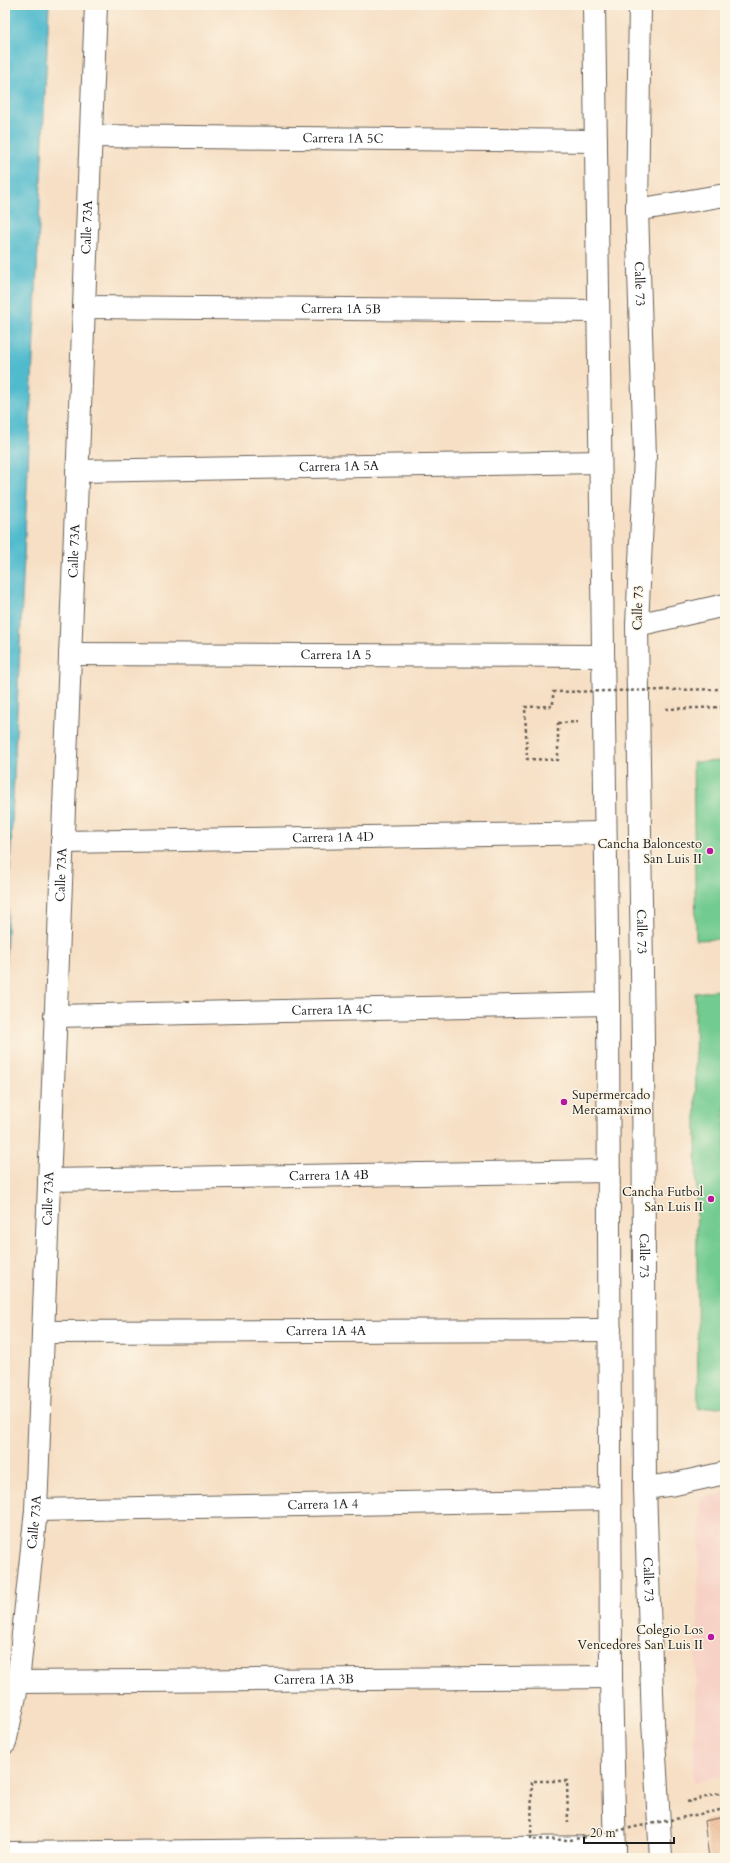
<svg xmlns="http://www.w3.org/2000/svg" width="730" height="1863" font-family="Cardo,serif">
  <defs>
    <pattern id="building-hatch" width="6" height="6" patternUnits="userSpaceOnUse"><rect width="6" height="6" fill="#ecaf84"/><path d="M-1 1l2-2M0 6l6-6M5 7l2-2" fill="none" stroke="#ca9671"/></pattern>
  </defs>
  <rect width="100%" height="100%" fill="#fcf5e5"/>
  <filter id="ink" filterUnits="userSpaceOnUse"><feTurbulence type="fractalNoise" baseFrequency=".025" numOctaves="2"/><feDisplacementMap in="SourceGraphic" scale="8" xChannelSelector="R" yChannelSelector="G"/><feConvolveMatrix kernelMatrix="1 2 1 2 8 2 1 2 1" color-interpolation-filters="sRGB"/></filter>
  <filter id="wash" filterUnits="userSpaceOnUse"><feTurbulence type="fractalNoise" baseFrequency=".012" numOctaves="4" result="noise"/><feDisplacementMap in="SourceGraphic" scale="16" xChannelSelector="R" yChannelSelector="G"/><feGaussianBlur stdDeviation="0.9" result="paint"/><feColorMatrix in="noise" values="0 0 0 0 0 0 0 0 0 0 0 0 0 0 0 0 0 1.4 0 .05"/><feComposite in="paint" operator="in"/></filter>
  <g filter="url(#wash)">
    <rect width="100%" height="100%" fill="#f6dfc4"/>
    <path fill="#f7d1c6" d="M725,1493V1775L693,1782L701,1498Z"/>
    <path fill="#72cb91" stroke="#477456" d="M725,761V939L696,940L693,762Z
      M725,989V1406L698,1409L695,993Z"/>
    <path fill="#51bbce" stroke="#366c75" d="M5,5H49L5,977Z"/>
    <g id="blocks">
      <path fill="url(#building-hatch)" d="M725,1817V1858H709L704,1821Z"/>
    </g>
  </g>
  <g filter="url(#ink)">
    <use href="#blocks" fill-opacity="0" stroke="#686057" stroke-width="1"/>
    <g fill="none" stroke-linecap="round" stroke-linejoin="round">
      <g stroke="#686057" stroke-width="24">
        <g id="street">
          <path id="s1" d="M91,136L596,141"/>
          <path d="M637,210L725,195"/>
          <path id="s2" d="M84,307L598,311"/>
          <path id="s3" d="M77,471L600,462"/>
          <path id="s4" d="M70,654L603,656"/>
          <path id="s5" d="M62,842L604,833"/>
          <path id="s6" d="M55,1016L608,1004"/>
          <path id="s7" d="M49,1180L609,1171"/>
          <path id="s8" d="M43,1332L610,1330"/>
          <path d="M645,1488L675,1484L725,1473"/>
          <path id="s9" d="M36,1510L610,1499"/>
          <path id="s10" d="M18,1682L611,1677"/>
          <path id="s11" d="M5,1743L18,1682L36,1510L96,5"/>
          <path d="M5,1853L615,1847"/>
        </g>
      </g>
      <g stroke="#686057" stroke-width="24">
        <g id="secondary">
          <path d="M594,5L608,1004L611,1677L615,1858"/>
          <path id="s12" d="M640,5L637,210L645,457L637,625L643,1041L645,1488L653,1721L661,1858"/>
          <path d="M637,625L725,605"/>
        </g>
      </g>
      <path stroke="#686057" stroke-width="2.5" stroke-dasharray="3 3" stroke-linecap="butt" d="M666,709L725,707
        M558,723L578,722
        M687,1802L725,1792"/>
      <use href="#street" stroke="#fff" stroke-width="22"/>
      <use href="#secondary" stroke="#fff" stroke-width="22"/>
      <path stroke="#686057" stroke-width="2.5" stroke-dasharray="3 3" stroke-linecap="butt" d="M558,723V760L527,759L525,707L553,706V692L725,689
        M568,1823L567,1781H532L531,1839L570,1840L725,1809"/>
    </g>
  </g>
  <g fill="#b5179e" stroke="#fcf5e5" stroke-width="1.5">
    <circle cx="710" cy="851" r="4"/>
    <circle cx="564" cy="1102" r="4"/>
    <circle cx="711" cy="1199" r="4"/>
    <circle cx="711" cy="1637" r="4"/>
  </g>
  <g text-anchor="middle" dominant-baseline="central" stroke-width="3" stroke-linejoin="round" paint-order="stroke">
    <g font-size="13" fill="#1c1c1c" stroke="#fcf5e5">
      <text stroke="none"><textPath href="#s1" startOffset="252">Carrera 1A 5C</textPath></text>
      <text stroke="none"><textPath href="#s11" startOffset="1519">Calle 73A</textPath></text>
      <text stroke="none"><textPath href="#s12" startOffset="279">Calle 73</textPath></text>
      <text stroke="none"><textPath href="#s2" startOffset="257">Carrera 1A 5B</textPath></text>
      <text stroke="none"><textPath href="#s3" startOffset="262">Carrera 1A 5A</textPath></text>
      <text stroke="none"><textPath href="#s11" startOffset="1195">Calle 73A</textPath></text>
      <text transform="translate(638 608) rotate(-88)">Calle 73</text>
      <text stroke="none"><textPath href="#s4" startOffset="266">Carrera 1A 5</textPath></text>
      <text stroke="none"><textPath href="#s5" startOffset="271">Carrera 1A 4D</textPath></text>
      <text stroke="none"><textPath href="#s11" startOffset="871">Calle 73A</textPath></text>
      <text stroke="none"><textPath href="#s12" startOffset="927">Calle 73</textPath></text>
      <text stroke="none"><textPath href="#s6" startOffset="277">Carrera 1A 4C</textPath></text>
      <text stroke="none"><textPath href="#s7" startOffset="280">Carrera 1A 4B</textPath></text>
      <text stroke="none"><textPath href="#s11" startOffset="547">Calle 73A</textPath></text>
      <text stroke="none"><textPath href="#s12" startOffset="1251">Calle 73</textPath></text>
      <text stroke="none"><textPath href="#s8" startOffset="283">Carrera 1A 4A</textPath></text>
      <text stroke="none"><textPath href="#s9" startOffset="287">Carrera 1A 4</textPath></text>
      <text stroke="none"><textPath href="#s11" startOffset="223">Calle 73A</textPath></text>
      <text stroke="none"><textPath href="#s12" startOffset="1575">Calle 73</textPath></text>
      <text stroke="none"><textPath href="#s10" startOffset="296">Carrera 1A 3B</textPath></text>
    </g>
    <g font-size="13" fill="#1c1c1c" stroke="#fcf5e5" text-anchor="end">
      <text x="702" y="844">Cancha Baloncesto<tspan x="702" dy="15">San Luis II</tspan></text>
      <text x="572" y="1095" text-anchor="start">Supermercado<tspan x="572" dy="15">Mercamaximo</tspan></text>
      <text x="703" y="1192">Cancha Futbol<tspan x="703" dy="15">San Luis II</tspan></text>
      <text x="703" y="1630">Colegio Los<tspan x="703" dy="15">Vencedores San Luis II</tspan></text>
    </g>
  </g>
  <rect width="730" height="1863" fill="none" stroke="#fcf5e5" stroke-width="20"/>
  <path d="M584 1837v6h90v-6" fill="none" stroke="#1c1c1c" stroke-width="2"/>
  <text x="590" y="1837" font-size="12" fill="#1c1c1c" stroke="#fcf5e5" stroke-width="3" paint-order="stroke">20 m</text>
</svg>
